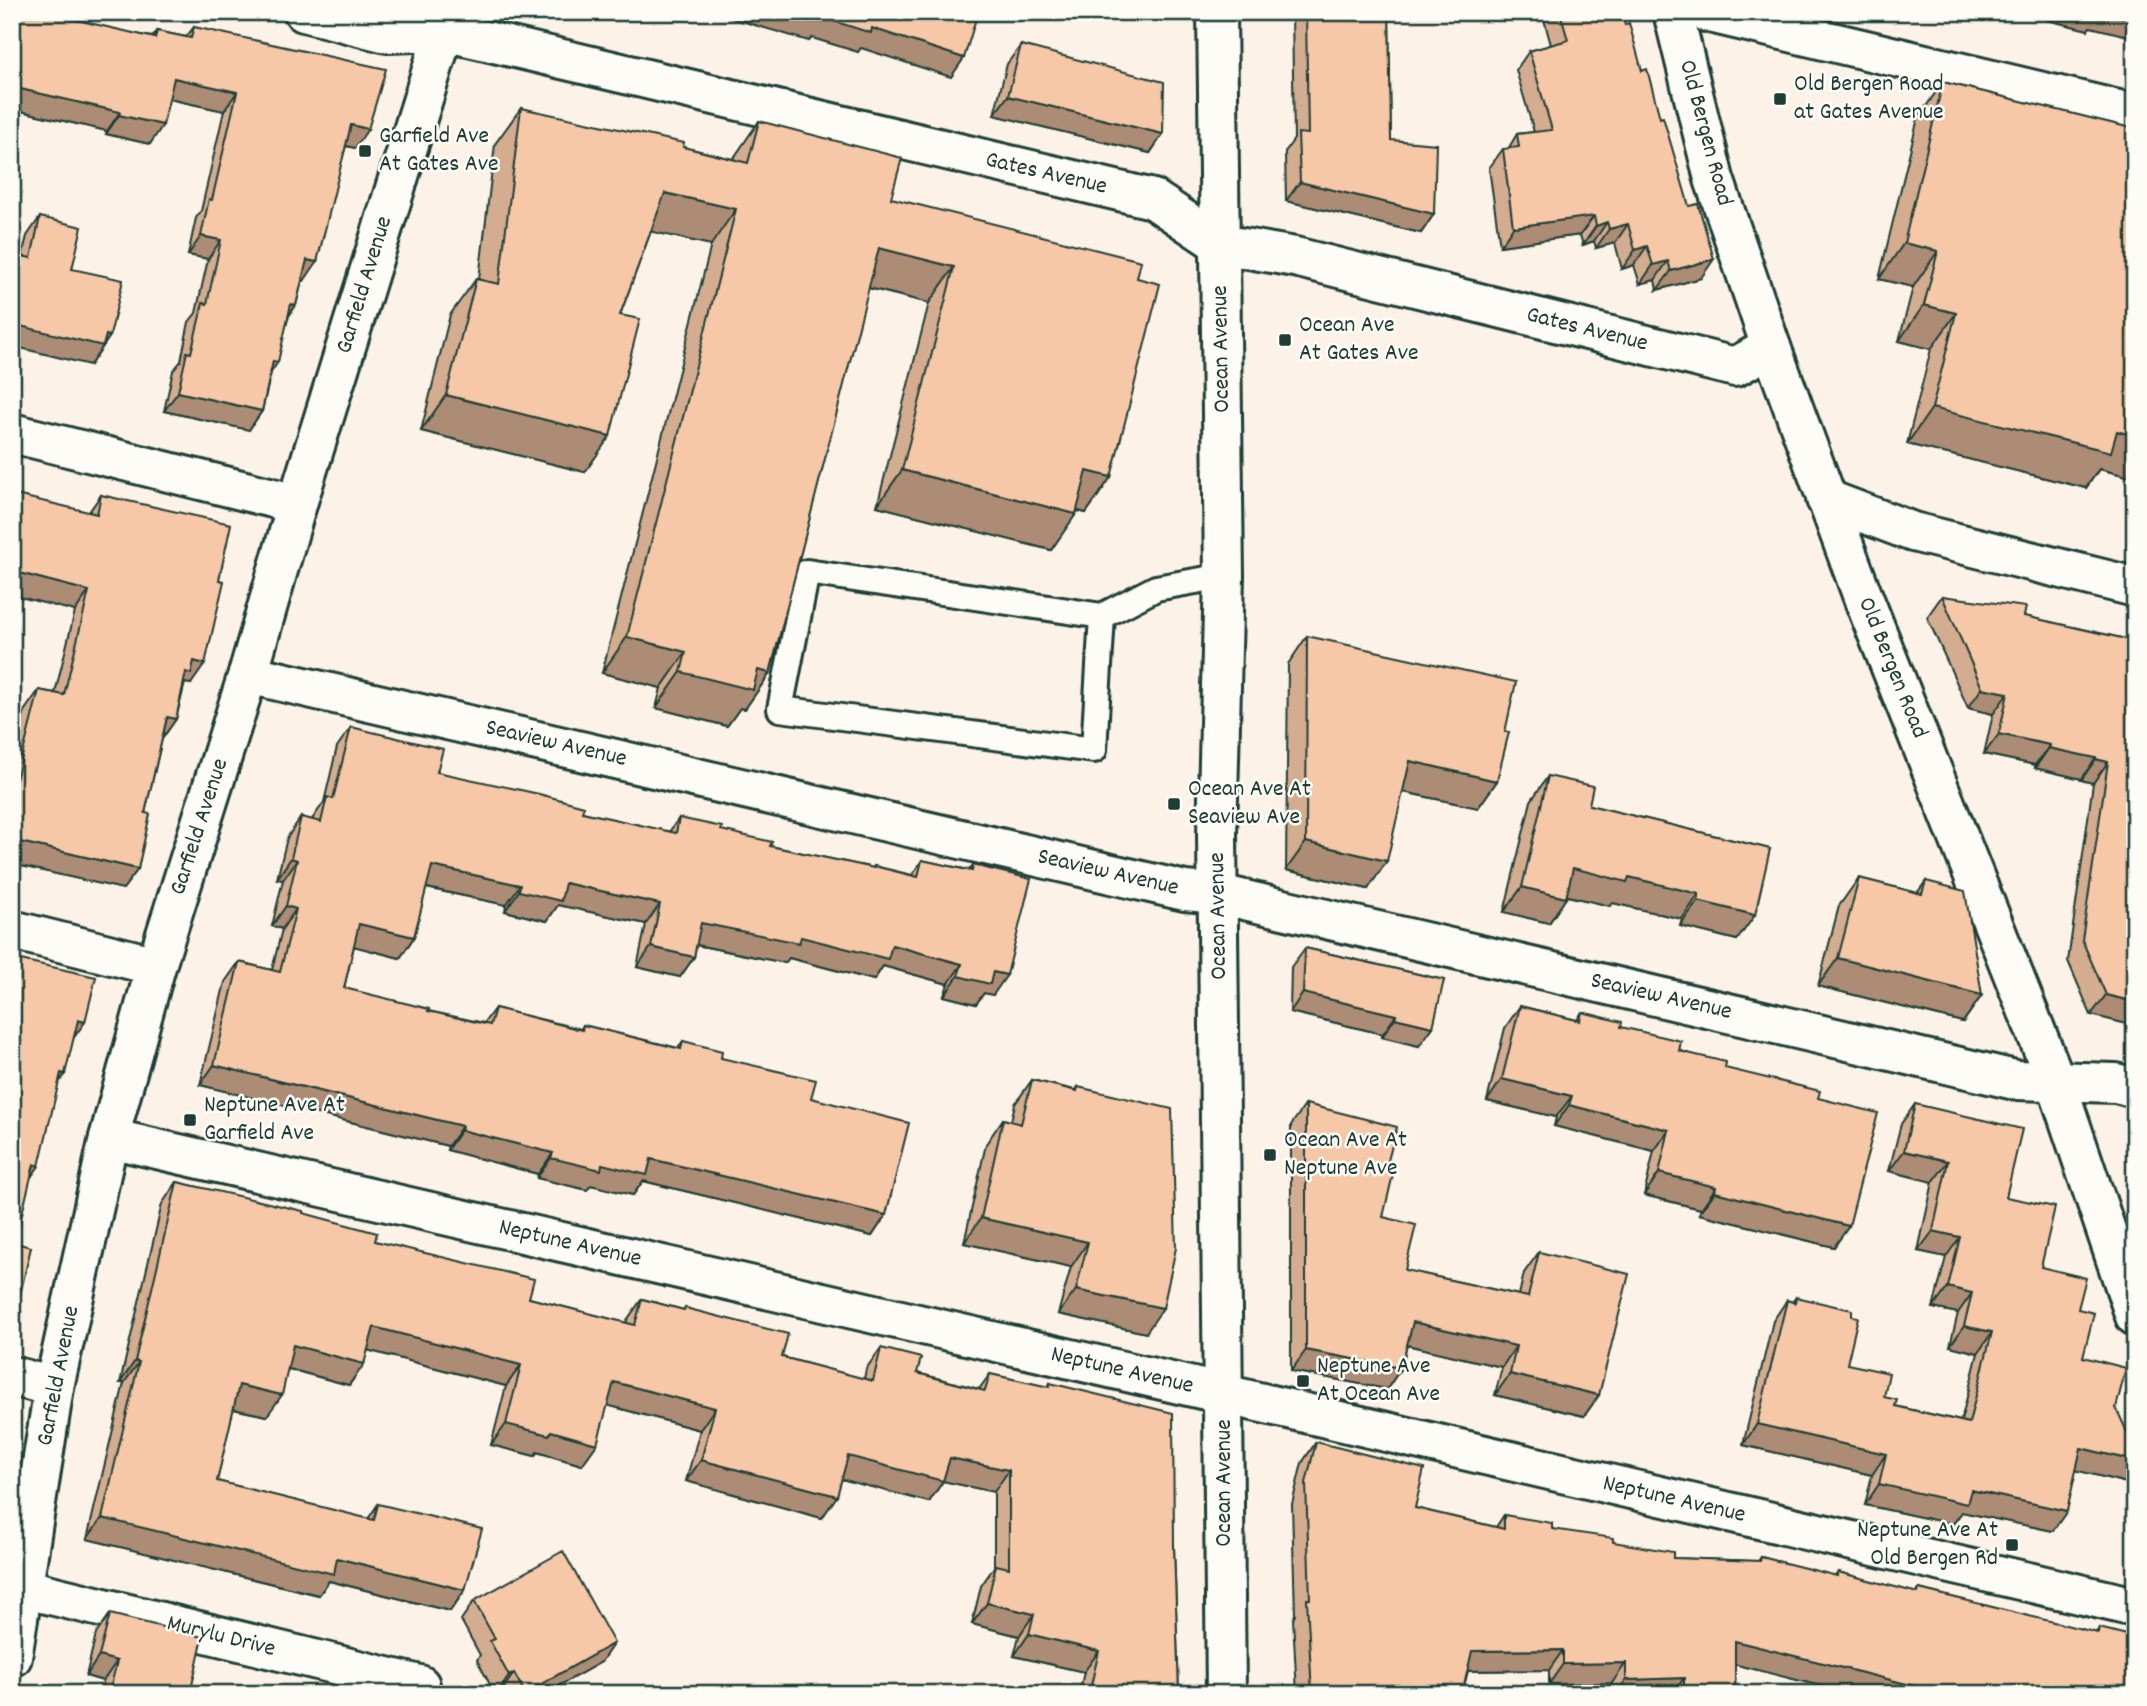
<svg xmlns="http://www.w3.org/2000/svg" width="2147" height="1706" font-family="Dekko,sans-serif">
  <rect width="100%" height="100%" fill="#fcf2e7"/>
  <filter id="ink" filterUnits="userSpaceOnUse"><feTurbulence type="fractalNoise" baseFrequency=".0143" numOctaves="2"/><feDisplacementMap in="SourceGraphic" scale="14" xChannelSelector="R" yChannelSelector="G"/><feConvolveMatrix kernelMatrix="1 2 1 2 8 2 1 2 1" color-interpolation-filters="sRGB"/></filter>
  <g filter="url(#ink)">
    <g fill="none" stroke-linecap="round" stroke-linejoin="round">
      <g stroke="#1f3d34" stroke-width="30">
        <path id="lane" d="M1102,616L1094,750L780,709L807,572L1102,616L1156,588L1224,576"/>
      </g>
      <g stroke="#1f3d34" stroke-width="44">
        <path id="street" d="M304,12L387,33L444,31L1153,199L1220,244L1295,257L1735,367L1771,347
          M1706,12L2135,114
          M12,433L297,504
          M1826,499L1913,532L2135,587
          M248,674L1185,891L1219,894L2015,1080L2116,1083L2135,1088
          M12,930L156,966
          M109,1138L1284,1408L2135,1607
          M12,1376L54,1387
          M22,1588L420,1685"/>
      </g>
      <g stroke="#1f3d34" stroke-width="44">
        <path id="secondary" d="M1217,12L1224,576L1217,834L1226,1694
          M1673,12L1714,179L1771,347L1863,597L2056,1082L2135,1316
          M12,1657L54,1387L109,1138L156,966L248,674L297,504L450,12"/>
      </g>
      <use href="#lane" stroke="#fdfcf7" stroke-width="24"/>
      <use href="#street" stroke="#fdfcf7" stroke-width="38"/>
      <use href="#secondary" stroke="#fdfcf7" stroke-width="38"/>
    </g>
    <path fill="#d4ac90" stroke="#1f3d34" stroke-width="2" d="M12,12L152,37L157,31L186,37L194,27L355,148L346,146L304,281H302L296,305L289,316L271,373L262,411L249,430L164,411L173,371L181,361L189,322L196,313L208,259L188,255L196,218L201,211L224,111L169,99L150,144L106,134L107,131L12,109Z
      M1292,12H1389L1391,140L1434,214L1421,233L1286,201L1285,152L1294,139Z
      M1542,12H1621L1701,278L1657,290L1655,280L1640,284L1634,265L1622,269L1615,243L1596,248L1594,241L1583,245L1580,235L1500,246L1489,168L1503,149H1508L1517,134L1534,132L1516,70L1529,51L1551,45Z
      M1021,45L1163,134L1150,153L994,115L1007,64Z
      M1943,82L2135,129V478L2099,469L2086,488L1907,444L1931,349L1899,341L1913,287L1879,279L1918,118Z
      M521,108L733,159L759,121L891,198L1137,278L1111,477L1086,513L1077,511L1051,550L877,506L929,303L868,288L770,673L745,709L740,708L727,726L656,708L661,688L602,673L711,245L651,231L620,315L585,472L421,431L450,315L476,279H479L495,144Z
      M40,217L72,269L110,336L90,365L22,256L27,236Z
      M101,495L191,684L185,683L176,719L162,739L145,813L138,869L123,889L12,864V760L25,710L39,690L55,693L75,611L89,512Z
      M1942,596L2024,616L2135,641V1026L2091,1015L2068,961L2093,783L2081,780L2082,779L2035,768V765L1984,754L1993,714L1968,708L1927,617Z
      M1307,636L1505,732L1497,781L1478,808L1403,792L1368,889L1286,870L1288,664Z
      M351,727L437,772L582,812L669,832L679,818L770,846L873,868L874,866L912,875L922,860L969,870L973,865L993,995L984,993L976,1004L944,996L948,984L883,966L874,980L789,958L785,963L696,945L694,957L680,977L637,967L646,924L558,905L547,921L505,911L506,905L426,888L414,937L400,958L354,946L344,988L428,1011L484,1023L495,1008L581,1029L583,1025L678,1048L683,1041L811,1098L886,1215L872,1236L643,1181L633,1195L591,1185L587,1190L537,1178L538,1174L447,1150L448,1146L200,1085L225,982L239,962L272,970L282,929L272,926L283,880L277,879L287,838L301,817L312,820L313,818L324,802L337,747Z
      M1548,776L1589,805L1770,849L1737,940L1680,926L1682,919L1613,903L1610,906L1567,896L1549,923L1504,912L1531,801Z
      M1859,878L1917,893L1926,881L1982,995L1963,1022L1818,986L1839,906Z
      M1305,948L1444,980L1419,1046L1382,1037L1383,1034L1290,1012L1291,967Z
      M1520,1006L1577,1020L1582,1012L1725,1068L1818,1098L1834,1247L1699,1214L1701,1209L1644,1195L1654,1151L1554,1126L1556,1117L1487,1101L1505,1028Z
      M1032,1080L1075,1090L1078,1087L1146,1333L1058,1314L1071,1267L964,1243L986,1144L1003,1119L1011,1121L1015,1104Z
      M1306,1104L1386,1168L1383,1217L1405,1270L1519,1295L1524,1273L1539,1252L1599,1395L1584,1416L1495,1395L1502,1367L1407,1345L1401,1368L1387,1389L1291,1371V1125Z
      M1915,1104L2006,1197L2041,1267L2078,1309L2083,1357L2116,1408L2135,1461V1471L2127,1483L2076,1470L2053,1531L1962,1512L1953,1524L1865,1505L1872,1475L1743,1445L1773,1321L1787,1300L1792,1302L1796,1297L1847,1364L1884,1397L1895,1406L1961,1421L1978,1353L1950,1346L1958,1313L1933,1308L1946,1257L1918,1251L1933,1182L1889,1171L1901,1124Z
      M177,1182L303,1213L375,1241L529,1298L626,1323L627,1320L642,1299L683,1310L685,1308L782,1357L864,1379L866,1369L881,1348L917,1373L979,1389L990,1374L1048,1387L1050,1383L1174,1547L1179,1694H1079L1084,1672L1014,1656L1019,1636L972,1624L981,1586L994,1567V1492L943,1481L929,1502L842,1479L822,1518L686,1481L700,1430L607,1405L582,1465L537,1452L535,1456L491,1445L506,1386L367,1350L364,1364L349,1385L288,1369L267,1416L233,1409L217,1481L368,1519L378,1504L465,1590L450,1611L329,1581L319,1595L87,1539L124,1383H120L162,1204Z
      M1316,1442L1415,1508L1496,1527L1504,1515L1552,1529L1613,1542L1673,1558L1758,1561L1761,1557L1835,1576L1838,1572L1916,1593L1919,1589L2096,1633L2099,1628L2135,1694H1853L1735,1664V1691L1734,1694H1612V1683L1549,1684V1670L1468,1671L1462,1694H1297L1293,1619L1295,1615L1292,1504L1302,1463Z
      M474,1601L601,1662L544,1694H502L501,1692L495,1694L477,1660L480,1655L461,1620Z
      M110,1614L190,1694H100L103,1681L86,1676L96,1634Z"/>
    <path fill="#ad8c75" stroke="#1f3d34" stroke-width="2" d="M727,12H789L824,18L872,28L964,58L951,77L861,48L858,52L812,38L809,41L724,16Z
      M2052,12H2121L2135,15V34L2132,37L2090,27L2088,30L2047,20Z
      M174,78L237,92L224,111L160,97Z
      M12,87L120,112L107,131L12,109Z
      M1008,96L1163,134L1150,153L994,115Z
      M119,115L163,125L150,144L106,134Z
      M351,125L368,129L355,148L337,144Z
      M1300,182L1434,214L1421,233L1286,201Z
      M665,193L736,209L711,245L640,229Z
      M1594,216L1580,235L1500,246L1513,227Z
      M1607,222L1594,241L1583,245L1596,226Z
      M1628,224L1615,243L1596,248L1609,229Z
      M201,236L221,240L208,259L188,255Z
      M1904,243L1938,251L1913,287L1879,279Z
      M1647,246L1634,265L1622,269L1635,250Z
      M879,248L954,267L929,303L853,284Z
      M1714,259L1701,278L1657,290L1671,271Z
      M307,260L317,262L304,281L293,279Z
      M1668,261L1655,280L1640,284L1653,265Z
      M291,304L296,305L283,324Z
      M1924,305L1956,313L1931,349L1899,341Z
      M12,324L110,336L90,365L12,346Z
      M273,361L278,362L265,381Z
      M178,392L262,411L249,430L164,411Z
      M446,395L610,436L585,472L421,431Z
      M1932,408L2117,431L2135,436V478L2099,469L2086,488L1907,444Z
      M902,470L1076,514L1051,550L877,506Z
      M1087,471L1111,477L1086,513L1062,507Z
      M12,571L89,591L75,611L12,595Z
      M627,637L686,652L661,688L602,673Z
      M194,661L205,664L191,684L185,683L172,693Z
      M758,670L770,673L745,709L740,708L727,726L656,708L681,672Z
      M1982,688L2008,693L1993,714L1968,708Z
      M167,717L176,719L162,739Z
      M1999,734L2050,745L2035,765L1984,754Z
      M2049,748L2096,758L2082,779L2035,768Z
      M2096,759L2108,762L2093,783L2081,780Z
      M1410,761L1497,781L1478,808L1390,789Z
      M12,840L138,869L123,889L12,864Z
      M1306,842L1387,861L1368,889L1286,870Z
      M291,858L297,860L283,880L277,879Z
      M432,866L520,885L506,905L418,886Z
      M1573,868L1629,877L1699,894L1682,919L1613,903L1610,906L1556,893Z
      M565,883L660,904L646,924L558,905L547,921L505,911L519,891Z
      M1522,887L1566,898L1549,923L1504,912Z
      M1698,901L1755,915L1737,940L1680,926Z
      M286,906L296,909L282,929L272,926Z
      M701,923L801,937L892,945L962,964L948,984L883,966L874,980L789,958L785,963L687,943Z
      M359,924L414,937L400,958L345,944Z
      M651,947L694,957L680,977L637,967Z
      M1838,958L1982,995L1963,1022L1818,986Z
      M993,972L1007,975L993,995L984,993L976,1004L944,996L958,976Z
      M1303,993L1396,1015L1383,1034L1290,1012Z
      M2106,995L2135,1002V1026L2091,1015Z
      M1395,1018L1433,1027L1419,1046L1382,1037Z
      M78,1020L85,1022L70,1043Z
      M214,1065L462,1126L448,1146L200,1085Z
      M61,1073L65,1074L50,1095Z
      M1502,1079L1572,1096L1556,1117L1487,1101Z
      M1569,1105L1669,1130L1654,1151L1554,1126Z
      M461,1130L553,1153L538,1174L447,1150Z
      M1904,1151L1948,1161L1933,1182L1889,1171Z
      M551,1158L602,1164L651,1159L886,1215L872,1236L643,1181L633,1195L591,1185L587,1190L537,1178Z
      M34,1164L39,1166L24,1187Z
      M1659,1173L1716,1187L1701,1209L1644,1195Z
      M1715,1192L1849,1226L1834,1247L1699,1214Z
      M981,1218L1088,1242L1071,1267L964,1243Z
      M1933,1231L1960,1237L1946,1257L1918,1251Z
      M1948,1287L1972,1293L1958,1313L1933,1308Z
      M1076,1290L1163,1308L1146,1333L1058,1314Z
      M1413,1322L1516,1346L1502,1367L1398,1343Z
      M1964,1326L1992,1332L1978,1353L1950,1346Z
      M374,1327L521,1365L506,1386L359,1348Z
      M293,1345L364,1364L349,1385L278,1366Z
      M1306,1350L1401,1368L1387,1389L1291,1371Z
      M135,1361L139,1362L124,1383H120Z
      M1510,1374L1599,1395L1584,1416L1495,1395Z
      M614,1382L715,1408L700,1430L599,1403Z
      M239,1385L282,1395L267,1416L224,1407Z
      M506,1424L551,1431L597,1444L582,1465L537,1452L535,1456L491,1445Z
      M1757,1424L1886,1454L1872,1475L1743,1445Z
      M2081,1448L2135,1461V1471L2127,1483L2067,1468Z
      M848,1456L950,1458L1009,1470L994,1492L943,1481L929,1502L833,1477Z
      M701,1460L837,1496L822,1518L686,1481Z
      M1879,1484L1971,1490L2067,1511L2053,1531L1962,1512L1953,1524L1865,1505Z
      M102,1518L337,1558L465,1590L450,1611L329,1581L319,1595L87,1539Z
      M987,1603L1034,1614L1019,1636L972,1624Z
      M1029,1634L1099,1651L1084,1672L1014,1656Z
      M1735,1641L1947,1694H1853L1721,1661Z
      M614,1643L601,1662L544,1694H524Z
      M1563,1650L1549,1670L1458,1671L1472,1651Z
      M99,1656L117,1661L103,1681L86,1676Z
      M1626,1663L1612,1683L1549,1684L1563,1664Z
      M514,1673L501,1692L497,1694L509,1676Z
      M1684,1678L1673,1694H1616L1626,1680Z
      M1684,1691H1735L1734,1694H1683Z"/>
    <path fill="#f7c8a7" stroke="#1f3d34" stroke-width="2" d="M12,12H42L155,38L157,31L191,38L194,27L386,69L368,129L351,125L317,262L307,260L296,305L291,304L278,362L273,361L262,411L178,392L187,352L191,353L203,303L207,304L221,240L201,236L209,199L212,200L237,92L174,78L163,125L119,115L120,112L12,87Z
      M789,12H978L964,58L872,28L871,33L824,18L823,22Z
      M1306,12H1389L1391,140L1436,144L1434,214L1300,182L1298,133L1308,134Z
      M1560,12H1621L1625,25L1629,23L1642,71L1647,69L1660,118L1663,117L1689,206L1698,204L1714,259L1671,271L1668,261L1653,265L1647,246L1635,250L1628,224L1609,229L1607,222L1596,226L1594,216L1513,227L1503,149L1519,147L1517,134L1552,130L1529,51L1568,40Z
      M2121,12H2135V15Z
      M1021,45L1164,82L1163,134L1008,96Z
      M1943,82L2135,129V436L2117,431L2111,452L1932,408L1956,313L1924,305L1938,251L1904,243Z
      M521,108L684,143L683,147L748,163L759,121L902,158L891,198L1141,261L1137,278L1160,284L1111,477L1087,471L1076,514L902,470L954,267L879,248L770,673L758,670L753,690L681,672L686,652L627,637L736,209L665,193L620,315L640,319L610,436L446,395L476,279L499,284Z
      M40,217L82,227L72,269L123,280L110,336L106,335L103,346L12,324V254L31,258Z
      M12,494L97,514L101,495L231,524L219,580L224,581L205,664L194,661L191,674L186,672L176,719L167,717L145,813L150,814L138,869L12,840V783L15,784L39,690L64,695L89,591L12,571Z
      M1942,596L2026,607L2024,616L2135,641V1002L2106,995L2082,940L2108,762L2096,759V758L2049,748L2050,745L1999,734L2008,693L1982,688Z
      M1307,636L1516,682L1505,732H1509L1497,781L1410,761L1387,861L1306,842Z
      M351,727L443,749L437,772L539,794L584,806L582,812L676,833L679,818L722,827L721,830L772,842L770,846L874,868V866L918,877L922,860L972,871L973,865L1031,879L1007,975L993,972L990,984L958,976L962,964L892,945L888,959L801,937L799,943L701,923L694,957L651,947L660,904L565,883L561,901L519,891L520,885L432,866L414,937L359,924L344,988L429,1009L428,1011L490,1025L495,1008L582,1030L583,1025L681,1049L683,1041L722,1051L721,1058L816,1080L811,1098L909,1123L886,1215L651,1159L647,1175L602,1164L601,1170L551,1158L553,1153L461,1130L462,1126L214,1065L239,962L280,972L296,909L286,906L297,860L291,858L301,817L321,822L327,797L333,799Z
      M1548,776L1593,786L1589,805L1770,849L1755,915L1698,901L1699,894L1629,877L1627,882L1573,868L1566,898L1522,887Z
      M1859,878L1922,894L1926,881L1965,891L1982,995L1838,958Z
      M1305,948L1444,980L1433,1027L1395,1018L1396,1015L1303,993Z
      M12,958L96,977L85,1022L78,1020L65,1074L61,1073L39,1166L34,1164L15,1243L31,1247L16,1313L12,1312Z
      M1520,1006L1580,1021L1582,1012L1622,1022L1621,1027L1681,1041L1679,1051L1726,1062L1725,1068L1820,1091L1818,1098L1878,1113L1849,1226L1715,1192L1716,1187L1659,1173L1669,1130L1569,1105L1572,1096L1502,1079Z
      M1032,1080L1077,1091L1078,1087L1172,1109L1176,1248L1163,1308L1076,1290L1088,1242L981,1218L1003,1119L1021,1124Z
      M1306,1104L1397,1127L1386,1168L1394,1170L1383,1217L1416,1225L1405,1270L1528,1297L1539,1252L1629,1274L1599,1395L1510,1374L1516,1346L1413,1322L1401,1368L1306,1350Z
      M1915,1104L2022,1129L2006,1197L2055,1207L2041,1267L2086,1278L2078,1309L2094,1313L2083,1357L2126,1368L2116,1408L2135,1449V1461L2081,1448L2067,1511L1971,1490L1967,1504L1879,1484L1886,1454L1757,1424L1787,1300L1795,1303L1796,1297L1852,1310V1316L1858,1317L1847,1364L1889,1373L1884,1397L1897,1400L1895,1406L1969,1423L1992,1332L1964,1326L1972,1293L1948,1287L1960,1237L1933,1231L1948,1161L1904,1151Z
      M177,1182L303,1211V1213L377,1233L375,1241L534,1279L529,1298L635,1325L642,1299L684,1310L685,1308L788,1334L782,1357L873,1381L881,1348L921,1358L917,1373L985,1391L990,1374L1049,1387L1050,1383L1173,1413L1174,1547L1179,1694H1089L1099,1651L1029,1634L1034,1614L987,1603L996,1565L1009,1568V1470L950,1458L943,1481L848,1456L837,1496L701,1460L715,1408L614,1382L597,1444L551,1431L549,1435L506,1424L521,1365L374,1327L364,1364L293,1345L282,1395L239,1385L217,1481L374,1520L378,1504L482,1529L465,1590L337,1558L334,1574L102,1518L139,1362L135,1361Z
      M1316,1442L1424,1469L1415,1508L1504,1529V1515L1552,1523V1529L1613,1538V1542L1673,1552V1558L1760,1561L1761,1557L1837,1576L1838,1572L1918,1593L1919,1589L2098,1633L2099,1628L2135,1637V1694H1947L1735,1641V1691H1684V1678L1626,1680V1663L1563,1664V1650L1472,1651L1462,1694H1312L1307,1599H1310L1306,1483Z
      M563,1551L614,1643L525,1693L514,1673L509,1676L490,1641L495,1639L474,1601Z
      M110,1614L203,1637L190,1694H109L117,1661L99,1656Z"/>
  </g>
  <g fill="#1f3d34" stroke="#fdfcf7" stroke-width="2.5">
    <rect x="1773" y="92" width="14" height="14" rx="3.5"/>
    <rect x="358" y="144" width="14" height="14" rx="3.5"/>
    <rect x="1278" y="333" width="14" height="14" rx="3.5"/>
    <rect x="1167" y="797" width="14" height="14" rx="3.5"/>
    <rect x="183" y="1113" width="14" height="14" rx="3.5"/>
    <rect x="1263" y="1148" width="14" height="14" rx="3.5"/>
    <rect x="1296" y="1374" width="14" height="14" rx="3.5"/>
    <rect x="2005" y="1538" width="14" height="14" rx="3.5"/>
  </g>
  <g text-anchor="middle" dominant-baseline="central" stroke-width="5" stroke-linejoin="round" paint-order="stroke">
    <g font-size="24" fill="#1f3d34" stroke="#fdfcf7" text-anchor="start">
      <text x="1794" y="85">Old Bergen Road<tspan x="1794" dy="28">at Gates Avenue</tspan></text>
      <text x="379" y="137">Garfield Ave<tspan x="379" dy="28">At Gates Ave</tspan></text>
      <text x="1299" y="326">Ocean Ave<tspan x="1299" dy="28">At Gates Ave</tspan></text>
      <text x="1188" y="790">Ocean Ave At<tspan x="1188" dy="28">Seaview Ave</tspan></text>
      <text x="204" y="1106">Neptune Ave At<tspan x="204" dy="28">Garfield Ave</tspan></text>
      <text x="1284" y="1141">Ocean Ave At<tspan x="1284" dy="28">Neptune Ave</tspan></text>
      <text x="1317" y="1367">Neptune Ave<tspan x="1317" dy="28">At Ocean Ave</tspan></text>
      <text x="1998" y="1531" text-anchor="end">Neptune Ave At<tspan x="1998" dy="28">Old Bergen Rd</tspan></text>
    </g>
    <g font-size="24" fill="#1f3d34" stroke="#fdfcf7">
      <text transform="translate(1705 133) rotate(75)">Old Bergen Road</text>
      <text transform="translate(1046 174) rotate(13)">Gates Avenue</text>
      <text transform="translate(365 285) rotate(-73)">Garfield Avenue</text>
      <text transform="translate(1587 330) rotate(14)">Gates Avenue</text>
      <text transform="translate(1222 349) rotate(-91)">Ocean Avenue</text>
      <text transform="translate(1892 668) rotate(68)">Old Bergen Road</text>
      <text transform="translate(556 744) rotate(13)">Seaview Avenue</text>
      <text transform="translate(200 827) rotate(-72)">Garfield Avenue</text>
      <text transform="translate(1108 873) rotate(13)">Seaview Avenue</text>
      <text transform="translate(1219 916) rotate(-91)">Ocean Avenue</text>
      <text transform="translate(1661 997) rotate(13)">Seaview Avenue</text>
      <text transform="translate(570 1244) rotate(13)">Neptune Avenue</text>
      <text transform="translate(1122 1371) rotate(13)">Neptune Avenue</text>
      <text transform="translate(59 1376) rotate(-79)">Garfield Avenue</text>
      <text transform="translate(1225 1483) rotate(-90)">Ocean Avenue</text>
      <text transform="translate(1674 1500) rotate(13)">Neptune Avenue</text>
      <text transform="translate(221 1637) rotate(14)">Murylu Drive</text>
    </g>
  </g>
  <rect width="2147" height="1706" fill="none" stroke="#fdfcf7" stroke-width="42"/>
  <rect x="21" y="21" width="2105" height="1664" fill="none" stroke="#1f3d34" stroke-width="2.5" filter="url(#ink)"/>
</svg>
